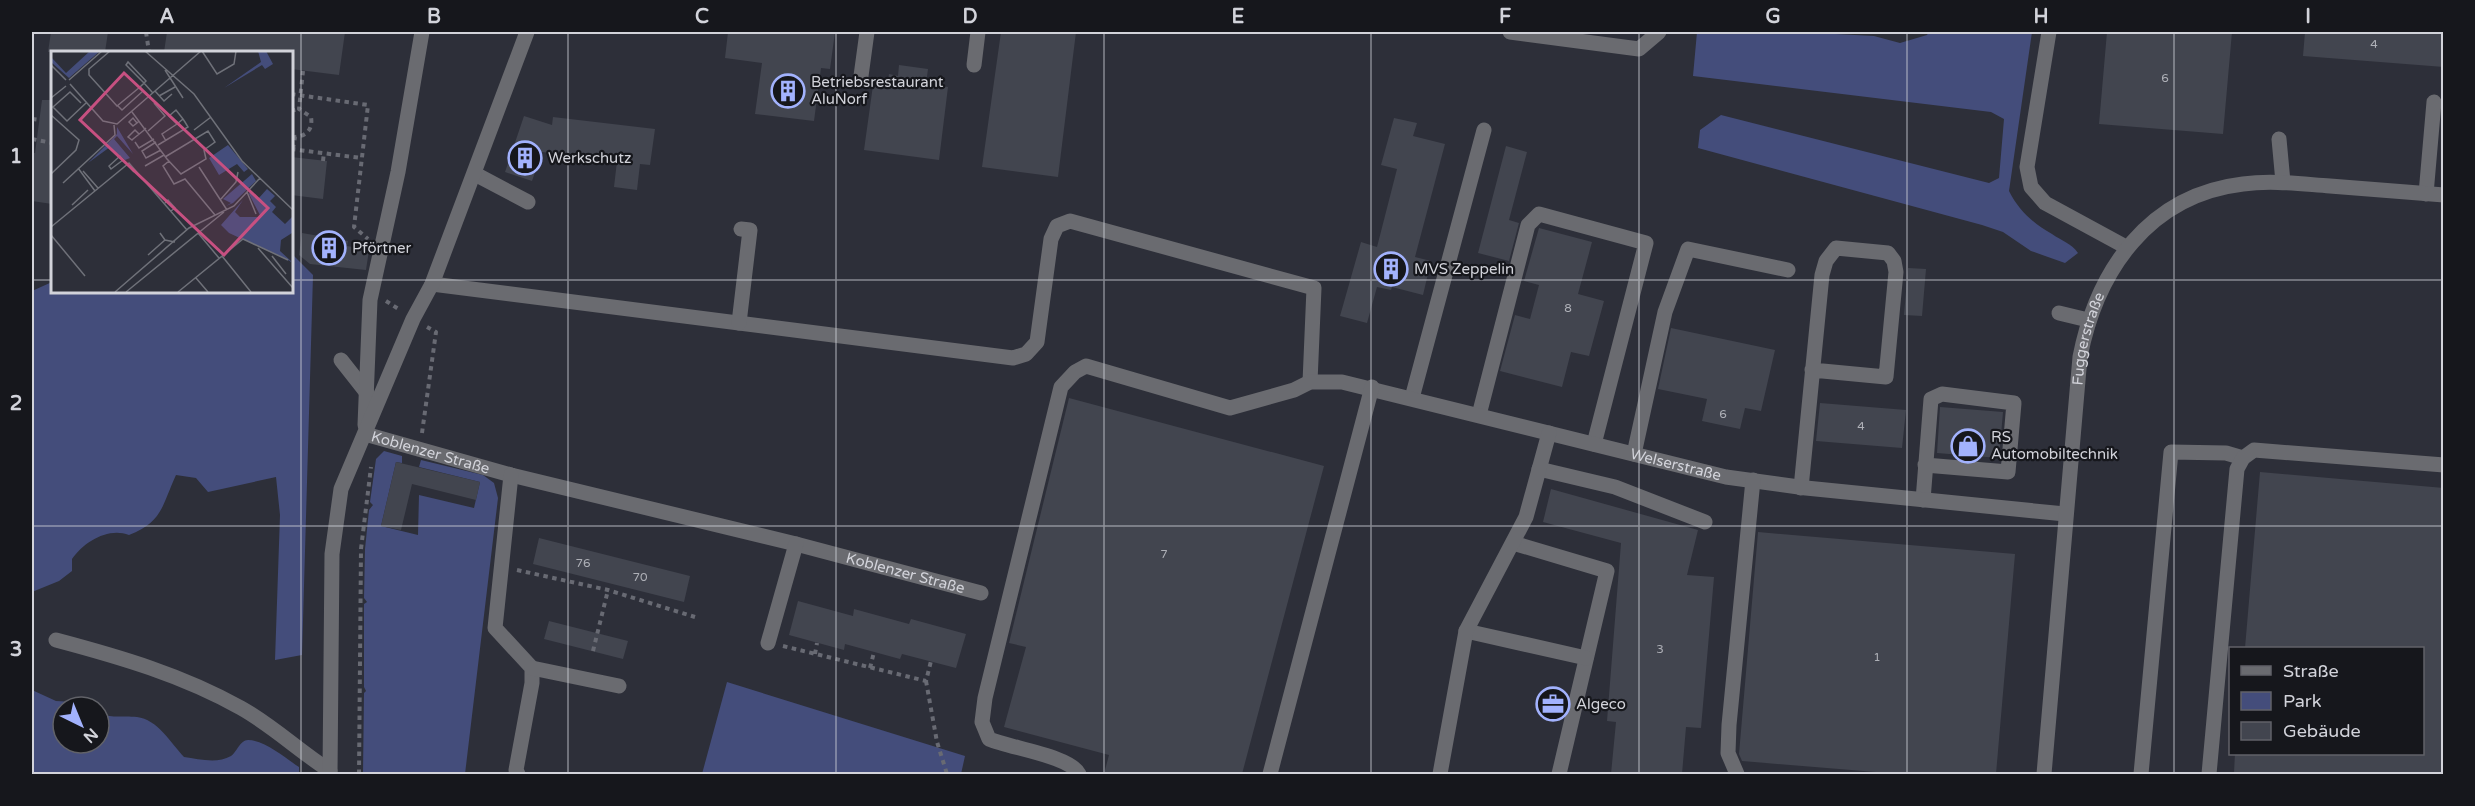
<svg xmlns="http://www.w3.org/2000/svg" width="2475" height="806" font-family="'Varela Round',sans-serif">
  <rect width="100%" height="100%" fill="#2d2f39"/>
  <path fill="#444d7b" d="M1697,32H1797L1874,36L1900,43L1927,35L1929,32H2032L2009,191C2019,211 2033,223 2052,234C2062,241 2071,243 2078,253L2065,263L2031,251L2003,232L1982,225L1698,148L1700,130L1721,115L1989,183L1999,178L2004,119L1991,112L1693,76Z
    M291,253L313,275L302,655L275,660L280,515L276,477L208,492L196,478L176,475C162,505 163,522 129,535C108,527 84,542 72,559V571L59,581L32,592V291L52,282V291H291Z
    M384,451L402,456V463L396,462L381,526L418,535L419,495L474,508L480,482L419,467L421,460L483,475L494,483L498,498L465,774H363L364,693L366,691L364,687V604L367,602L364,598L365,549L369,510L373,505L370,502L376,459Z
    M727,682L965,756L961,774H702Z
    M32,690L56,701L74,702L87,707H63V743H99V713C115,719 121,715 137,717C157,719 171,743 184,757C199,759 217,764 231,756C237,752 240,740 248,740C265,740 285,758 299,767V774H32Z"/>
  <path fill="#42454f" d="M51,32H108L105,52H48Z
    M167,32H345L339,75L291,69V52H164Z
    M728,32H835L830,69L821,68L814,121L755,114L762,63L725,58Z
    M1001,32H1076L1058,177L982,167Z
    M2107,32H2232L2223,134L2099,124Z
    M2305,32H2444V67L2303,56Z
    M899,65L928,69L926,84L948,87L939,160L864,150L874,78L888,80L889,74L898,76Z
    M42,100H52V204L32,201V153H35Z
    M524,116L552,125L553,117L655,129L650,165L640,164L637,190L614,187L617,161L542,152L532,181L505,172Z
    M1394,118L1417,123L1413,136L1445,144L1415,257L1431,261L1423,295L1392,287L1391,290L1377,287L1367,323L1340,316L1361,242L1377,247L1397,169L1381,165Z
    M1506,146L1527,152L1509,220L1519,223L1509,261L1478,253Z
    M291,157L327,161L323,199L291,195Z
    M1539,228L1592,242L1578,294L1604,301L1589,356L1571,352L1562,387L1500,371L1515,315L1530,319L1539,285L1524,281Z
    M302,233L348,241L347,246L369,250L366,270L310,264L299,255Z
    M1908,268L1926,269L1922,316L1904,315Z
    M1671,328L1775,350L1761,411L1745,408L1740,429L1716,424L1702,421L1707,399L1658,389Z
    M1069,398L1324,466L1242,774H1104L1109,755L1004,727L1026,647L1009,643Z
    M1820,403L1906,410L1902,448L1816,441Z
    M1940,407L2003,412L1999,458L1937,453Z
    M396,462L480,482L476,500L412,484L401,530L381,526Z
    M2260,472L2444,488V774L2234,773L2235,753H2422V648H2245Z
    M1551,489L1698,530L1687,575L1714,577L1701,728L1686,727L1682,774H1611L1616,722L1607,721L1621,543L1543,522Z
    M1758,532L2015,554L1996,774H1900L1742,761L1739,754Z
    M539,538L690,576L684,602L533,564Z
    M798,601L853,616L854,609L909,624L911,619L966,634L956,668L902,654L900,659L845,644L844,650L789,635Z
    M549,621L628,641L623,659L544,639Z"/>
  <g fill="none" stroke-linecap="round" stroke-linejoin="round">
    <path stroke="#686a73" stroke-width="4" stroke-dasharray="4.5 4.5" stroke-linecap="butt" d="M146,32L149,52
      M291,94L368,105L354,227L368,239
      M291,111L299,109
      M32,119L40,120
      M32,139L52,143
      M291,149L361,158
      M293,149L295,137C307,136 313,129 311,117L299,109L303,71
      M323,161L324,152
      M386,301L400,310
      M422,433L436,332L427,327
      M517,570L608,590L695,617
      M783,646L926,681L931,661
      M593,651L608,590
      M815,654L817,643
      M870,668L874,652
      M926,681L937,742L947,774
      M359,774L361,549L371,467"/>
    <g stroke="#6a6b70" stroke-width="15">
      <path d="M1510,32L1639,49L1659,32"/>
      <path d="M2049,32L2027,167L2031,187L2045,203L2126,247"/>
      <path d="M974,65L978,32"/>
      <path d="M861,76L867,32"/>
      <path d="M2279,139L2283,182"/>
      <path d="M475,174L528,202"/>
      <path d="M2426,194L2434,102"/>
      <path d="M432,284L1013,358L1026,354L1037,342L1051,239L1057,226L1070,221L1314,288L1310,382"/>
      <path d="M2059,313L2088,320"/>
      <path d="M739,323L750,230L741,229"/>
      <path d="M341,360L367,393"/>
      <path d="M1412,398L1484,130"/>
      <path d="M1479,415L1528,225L1539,214L1646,243L1594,444"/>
      <path d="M365,425L370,300L398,172L422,32"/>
      <path id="s1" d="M365,434L511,475L796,544L981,593"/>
      <path d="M1634,454L1665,312L1688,249L1788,270"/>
      <path d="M1539,469L1615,487L1705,522"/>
      <path d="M511,475L495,628L532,668V683L516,770L518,774"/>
      <path d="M1801,488L1822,275L1826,261L1836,248L1888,253L1894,261L1896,272L1886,377L1812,370"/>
      <path d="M1923,500L1931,399L1942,394L2014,403L2008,472L1925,465"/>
      <path d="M1513,543L1607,571L1559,774"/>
      <path d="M1466,631L1586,658"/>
      <path d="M56,640C120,657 182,675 241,708C273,726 299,751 330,771"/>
      <path d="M768,643L796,544"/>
      <path d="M532,668L619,686"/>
      <path d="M330,774L332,554L341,489L413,319L432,284L527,32"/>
      <path id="s2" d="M1079,774C1070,756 1010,748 989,739L982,722L985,698L1061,387L1075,372L1086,366L1230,408L1294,390L1310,382H1342L1726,477L1806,488L2065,514"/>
      <path d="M1270,774L1372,387"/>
      <path d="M1440,774L1466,631L1526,517L1549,433"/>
      <path d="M1737,774L1728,753L1729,725L1753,480"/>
      <path id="s3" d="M2044,774L2080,357C2097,270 2149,195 2243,184C2272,180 2301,184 2330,186C2368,189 2406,192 2444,195"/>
      <path d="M2141,774L2171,452L2226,453L2243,458"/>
      <path d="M2209,774L2237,469L2243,458L2254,450L2444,465"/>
    </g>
  </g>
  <path fill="none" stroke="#d2d3da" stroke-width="1.5" stroke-opacity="0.55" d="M301,32V774M568,32V774M836,32V774M1104,32V774M1371,32V774M1639,32V774M1907,32V774M2174,32V774M32,280H52M291,280H2444M32,526H2444"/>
  <defs>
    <g id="building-ring" transform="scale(1.725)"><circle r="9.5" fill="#16171c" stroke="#a2b2fd" stroke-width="1.5"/><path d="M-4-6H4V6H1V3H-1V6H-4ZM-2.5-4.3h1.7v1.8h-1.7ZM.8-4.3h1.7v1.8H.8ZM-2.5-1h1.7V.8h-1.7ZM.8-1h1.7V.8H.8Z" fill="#a2b2fd"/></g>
    <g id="shop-ring" transform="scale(1.725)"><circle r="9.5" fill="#16171c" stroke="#a2b2fd" stroke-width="1.5"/><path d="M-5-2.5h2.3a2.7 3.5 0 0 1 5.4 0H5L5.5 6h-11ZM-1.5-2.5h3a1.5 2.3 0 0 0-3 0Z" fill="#a2b2fd"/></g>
    <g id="office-ring" transform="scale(1.725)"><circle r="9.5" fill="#16171c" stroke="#a2b2fd" stroke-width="1.5"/><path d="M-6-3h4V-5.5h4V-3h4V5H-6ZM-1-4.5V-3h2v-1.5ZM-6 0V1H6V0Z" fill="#a2b2fd"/></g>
  </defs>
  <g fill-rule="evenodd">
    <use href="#building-ring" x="788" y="91"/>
    <use href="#building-ring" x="525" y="158"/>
    <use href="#building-ring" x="329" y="248"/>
    <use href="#building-ring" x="1391" y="269"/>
    <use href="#shop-ring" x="1968" y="446"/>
    <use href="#office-ring" x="1553" y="704"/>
  </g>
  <g text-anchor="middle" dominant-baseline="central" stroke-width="4.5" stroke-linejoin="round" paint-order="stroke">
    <g font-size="12" fill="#aeb0b7">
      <text x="2374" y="44">4</text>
      <text x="2165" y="78">6</text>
      <text x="1568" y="308">8</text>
      <text x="1723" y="414">6</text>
      <text x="1861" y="426">4</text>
      <text x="1164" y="554">7</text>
      <text x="583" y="563">76</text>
      <text x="640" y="577">70</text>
      <text x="1660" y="649">3</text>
      <text x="1877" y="657">1</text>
    </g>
    <g font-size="15" fill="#d2d3da" stroke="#16171c" text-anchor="start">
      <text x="811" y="82">Betriebsrestaurant<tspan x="811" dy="17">AluNorf</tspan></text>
      <text x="548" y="158">Werkschutz</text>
      <text x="352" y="248">Pförtner</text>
      <text x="1414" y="269">MVS Zeppelin</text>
      <text x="1991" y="437">RS<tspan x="1991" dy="17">Automobiltechnik</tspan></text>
      <text x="1576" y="704">Algeco</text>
    </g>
    <g font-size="15" fill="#d2d3da" stroke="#16171c">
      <text stroke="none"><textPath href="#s3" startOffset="438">Fuggerstraße</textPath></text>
      <text stroke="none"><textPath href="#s1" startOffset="68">Koblenzer Straße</textPath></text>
      <text stroke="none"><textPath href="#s2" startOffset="1104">Welserstraße</textPath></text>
      <text stroke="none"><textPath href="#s1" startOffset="558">Koblenzer Straße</textPath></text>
    </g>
  </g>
  <g transform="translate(51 51)">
    <rect width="242" height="242" fill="#2d2f39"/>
    <path d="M39,0H49L18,27L0,11V6L15,22ZM207,0H215L222,13L214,18L211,14L173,37L210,11ZM66,76L82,103L66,85L63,88L79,107L74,109L59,96L37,112L66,83ZM177,94L197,118L193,121L186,113L168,124L158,107ZM201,123L205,130L182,152L175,155L180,152L172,148ZM216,138L224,145L219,150L225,156L221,161L234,173L241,166V182L230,189L229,200L241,211L178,182L170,174L192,149L184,161L189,166H210L198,143L200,140L207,148Z" fill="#444d7b"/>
    <path fill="none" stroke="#6f7179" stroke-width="1.5" d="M59,0L38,18V24L66,55L89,36M94,0L143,43L191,110L242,159M151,0L166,23L183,13L185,0M0,14L15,29M114,19L132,47M18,29L51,0M19,33L52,70L66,73L150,0M104,40L113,50L121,43M108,45L124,36M0,47L15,35M30,52L19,41L2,56L16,70L35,52M67,55L71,59L92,40L89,36L95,30L77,11L75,14L93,32L101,41L102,42M81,61L116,108L130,123L155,108L153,99L164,91L157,80L114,106M0,64L28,89L25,99L0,123M86,72L82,67L78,71L82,75L86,72L88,70M143,79L160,66M97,80L114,65L103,52M88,83L84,79L77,86L81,89L82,88L92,80L95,77M115,90L111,83L126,73M84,91L88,97L103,88M105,91L91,100L95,107L110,99M107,94L137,76L134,71L132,68L125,59L118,65L126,73L132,68M72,109L60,118L58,115L69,105L72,109L76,113L83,121M118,110L112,115L123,133L134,128L164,164M94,115L113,104M148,116L176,159M27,117L44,140M32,120L47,137M12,132L64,84L63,74M196,141L205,163M170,148L185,131L187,121M114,152L117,149L124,157L120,160M21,154L37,139M0,176L78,112L136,179M109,182L114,189L124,191M147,182L168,207M0,184L34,225M207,197L242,237M97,204L114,189M171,205L200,241M221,205L235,223M145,227L157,241M64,241L138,177L183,155L209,127M75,241L173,161M127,241L192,188L237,209"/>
    <path fill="#c75081" fill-opacity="0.15" stroke="#c75081" stroke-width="3" d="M73,22L217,157L173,204L29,69Z"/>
    <rect width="242" height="242" fill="none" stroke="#d2d3da" stroke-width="3"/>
  </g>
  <rect width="2475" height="806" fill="none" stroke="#16171c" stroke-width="66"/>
  <rect x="2229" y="647" width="195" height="108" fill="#16171c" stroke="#616268" stroke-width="1.5"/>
  <rect x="2241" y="666" width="30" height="9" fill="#6a6b70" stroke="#616268" stroke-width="1.5"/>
  <text x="2283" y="677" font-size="18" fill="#d2d3da">Straße</text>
  <rect x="2241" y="692" width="30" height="18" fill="#444d7b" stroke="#616268" stroke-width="1.5"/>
  <text x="2283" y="707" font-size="18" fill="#d2d3da">Park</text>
  <rect x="2241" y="722" width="30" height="18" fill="#42454f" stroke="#616268" stroke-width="1.5"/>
  <text x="2283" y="737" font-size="18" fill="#d2d3da">Gebäude</text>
  <g transform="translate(81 725) rotate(137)"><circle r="28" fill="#16171c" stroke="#616268" stroke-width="1.5"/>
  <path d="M0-4.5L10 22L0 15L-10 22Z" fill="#a2b2fd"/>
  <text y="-9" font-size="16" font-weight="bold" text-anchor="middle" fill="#d2d3da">N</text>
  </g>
  <rect x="33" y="33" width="2409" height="740" fill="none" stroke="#d2d3da" stroke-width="2"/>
  <g font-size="20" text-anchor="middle" font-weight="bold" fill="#d2d3da">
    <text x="167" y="23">A</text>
    <text x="434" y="23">B</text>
    <text x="702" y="23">C</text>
    <text x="970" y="23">D</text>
    <text x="1238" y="23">E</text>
    <text x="1505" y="23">F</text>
    <text x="1773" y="23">G</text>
    <text x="2041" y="23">H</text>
    <text x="2308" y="23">I</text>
    <text x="16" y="163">1</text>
    <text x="16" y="410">2</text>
    <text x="16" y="656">3</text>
  </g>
</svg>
